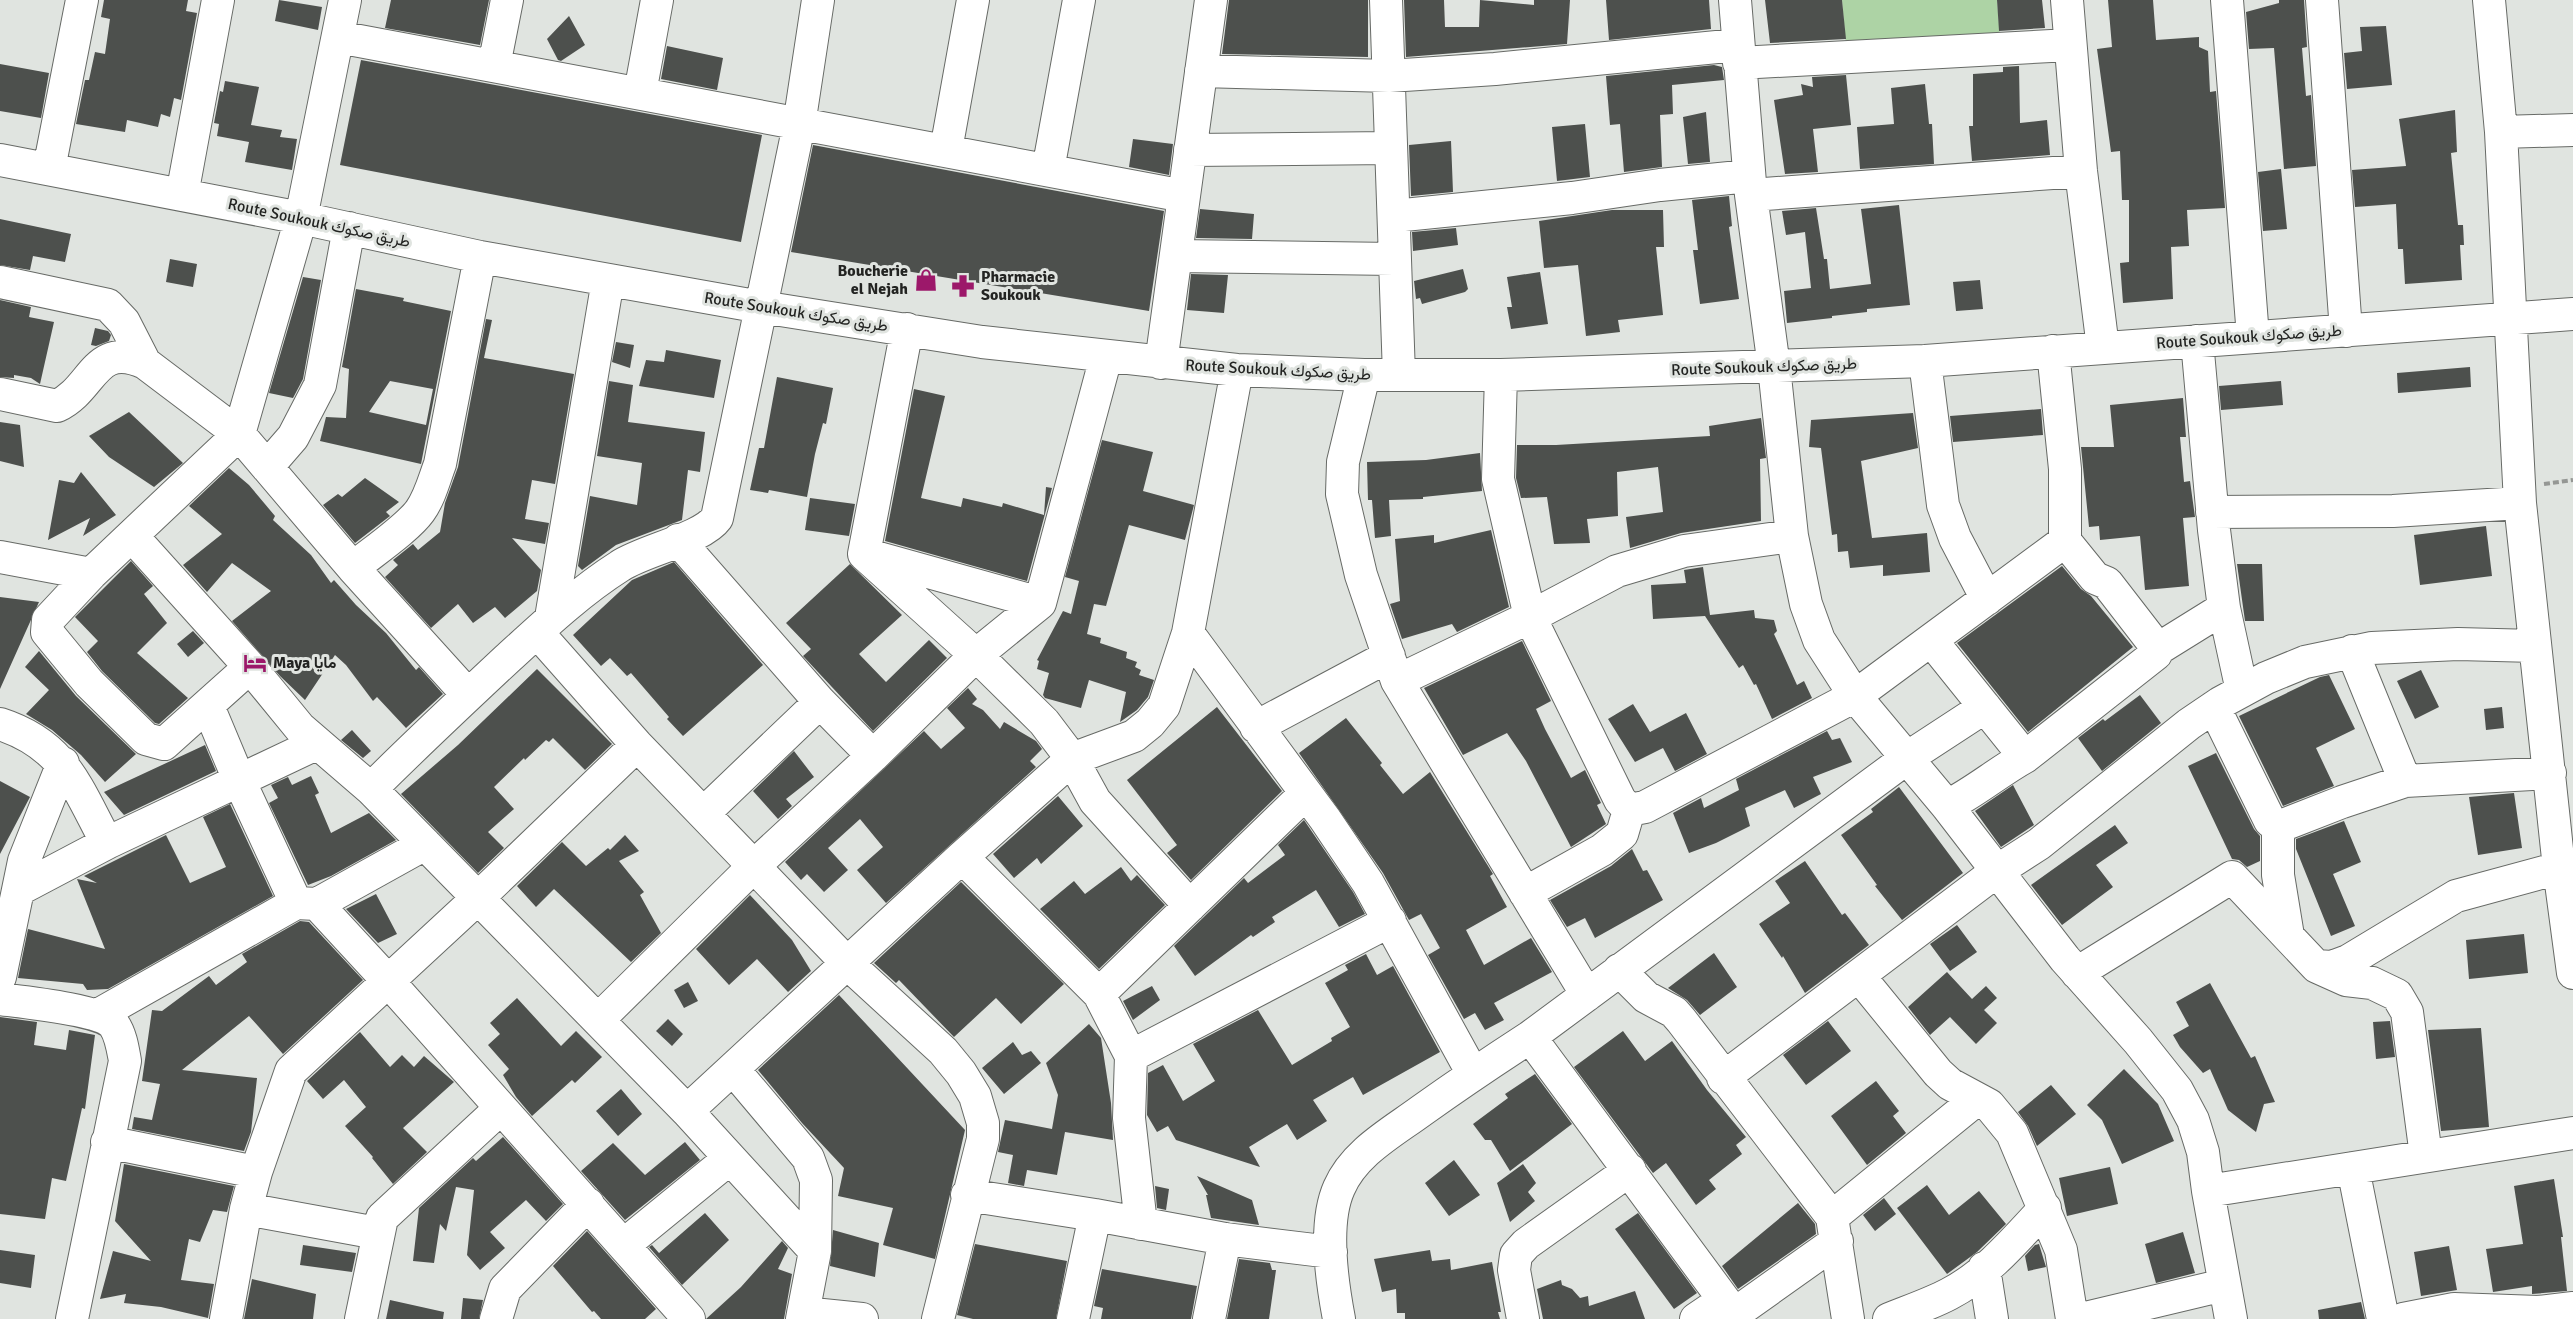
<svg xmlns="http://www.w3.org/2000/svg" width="2573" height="1319" font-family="Signika,Vazirmatn,sans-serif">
  <rect width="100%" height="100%" fill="#e0e4e0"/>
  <path fill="#add3a5" d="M1842,0H1997L2000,37L1846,46Z"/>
  <path fill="#4d504d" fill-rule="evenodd" d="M104,0H188L186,11L197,13L181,100L174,98L170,117L161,114L158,127L127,120L125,132L76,124L85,80H89L95,52L105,54L110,19L101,17Z
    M279,0L322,7L318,30L275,21Z
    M391,0H489L480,45L385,28Z
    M1229,0H1368V57L1222,54Z
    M1404,0H1444L1445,27H1479L1480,0L1534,5V0H1570L1567,44L1406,57Z
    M1606,0H1709L1711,29L1609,40Z
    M1765,0H1842L1846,39L1770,43Z
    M1997,0H2042L2045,28L1999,31Z
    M2108,0H2153L2156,40L2199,37V47L2208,51L2210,92L2216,91L2225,208L2187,210L2189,246L2171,247L2173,299L2123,303L2120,263L2129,262V200H2122L2120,151L2111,152L2097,49L2112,47Z
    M2279,0H2304L2307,47L2302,48L2306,96L2311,95L2316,166L2284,169L2274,48L2249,49L2246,12L2279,3Z
    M569,16L585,45L561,61L558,60L547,39Z
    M2386,26L2392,85L2347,89L2344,53L2362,51L2360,27Z
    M667,46L723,58L717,90L661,79Z
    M361,60L762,135L741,242L340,165Z
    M0,64L49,73L41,118L0,111Z
    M1714,65L1722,67L1724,80L1672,85L1673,114L1660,115L1662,167L1624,172L1620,124L1610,125L1606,76Z
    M2019,66L2020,123L2047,120L2050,155L1972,161L1969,126H1973V74L2003,72V67Z
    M1846,75L1851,125L1813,129L1818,172L1785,174L1774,100L1803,95L1801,84L1813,87L1812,77Z
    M225,81L259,87L251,125L282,130L280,137L297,139L292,170L245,162L249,142L217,136L219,124L214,123L220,91L223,92Z
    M1925,84L1929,124H1932L1934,164L1860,169L1857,127L1894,124L1891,88Z
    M2455,110L2457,152L2451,153L2458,225H2463L2464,245H2460L2462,280L2405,284L2403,249H2398L2396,204L2355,207L2352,170L2406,166L2399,119Z
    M1706,112L1710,162L1688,164L1683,117Z
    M1585,124L1590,177L1557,181L1552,127Z
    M1133,139L1173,144L1169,175L1129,167Z
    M1451,141L1453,192L1411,196L1409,145Z
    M813,145L1164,211L1149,311L791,252Z
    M2281,169L2287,229L2263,231L2258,172Z
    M1729,196L1732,226L1729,227L1739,299L1700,304L1693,250H1698L1692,200Z
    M1899,205L1910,305L1867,309V312L1832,316V318L1787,323L1784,291L1811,288L1805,232L1786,235L1782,211L1816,208L1824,259H1827L1830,289L1871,284L1861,209Z
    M1200,209L1254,214L1252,239L1196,238Z
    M1612,210H1663L1664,247H1656L1663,315L1618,320L1620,332L1586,336L1578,265L1544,268L1539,221Z
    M0,219L71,234L65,262L33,256L30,270L0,265Z
    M1456,228L1458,245L1413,251L1412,232Z
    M170,259L197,264L193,287L166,282Z
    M1463,269L1468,289L1465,292L1422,304L1420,298L1416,299L1414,281Z
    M1540,272L1548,324L1511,329L1507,307H1512L1507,277Z
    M1191,274L1228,275L1224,313L1187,310Z
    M303,277L321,280L303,379L293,398L269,393Z
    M1980,280L1983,309L1956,311L1953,282Z
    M356,289L404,298L403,301L451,311L421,464L320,441L326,417L346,418L349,369L342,367ZM390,381L433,389L426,425L369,412Z
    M0,300L31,307L29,317L54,322L40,384L31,378L14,375V378L0,377Z
    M486,319L492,320L484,358L574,374L555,484L532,480L525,519L549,523L545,544L512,538L541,570L537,591L505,618L495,607L473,623L458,604L431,628L385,577L398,565L393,560L413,544L418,550L440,532L445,503L458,467Z
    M95,328L108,331L111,335L109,341L96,346L91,345Z
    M616,342L634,345L630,368L612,362Z
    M666,350L721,360L714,398L639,386L646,360L664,362Z
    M2470,367L2471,387L2398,393L2397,373Z
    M777,377L833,388L826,424L823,423L815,454L807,497L769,490L768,493L750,490L759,448H764Z
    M609,381L633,385L628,422L705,432L700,472L688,470L682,520L616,545L582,570L578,566L590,496L637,505L642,463L597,456Z
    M2281,381L2283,405L2221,410L2219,386Z
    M914,389L945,396L921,498L961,507L963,498L1002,507L1003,503L1044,515L1046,487L1052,488L1027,581L885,541Z
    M2183,398L2186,437H2180L2184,482L2190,481L2195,517L2183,518L2189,586L2145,590L2140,536L2100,540L2099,526L2089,527L2081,447H2114L2110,405Z
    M2041,409L2043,435L1953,442L1950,416Z
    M129,412L183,463L154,487L109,457L89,436Z
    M1913,413L1918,448L1861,461L1872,538L1927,533L1930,572L1883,576V565L1850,568L1848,551L1838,552L1837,534L1832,535L1821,448L1809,447L1811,420Z
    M1761,418L1766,458L1760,459L1761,521L1681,533L1630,548L1626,517L1663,512L1658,467L1617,472L1618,516L1587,519L1590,543L1554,544L1547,497L1521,498L1516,478L1517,445H1556L1710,436L1709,426Z
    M0,422L20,425L24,467L0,461Z
    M1102,440L1153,452L1143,491L1194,505L1185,540L1129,525L1106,606L1094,604L1087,634L1101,638L1100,643L1127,652L1126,658L1137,662L1135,667L1141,670L1139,675L1154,680L1148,697L1137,710L1120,722L1126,692L1089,680L1081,708L1045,698L1043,695L1049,673L1037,669L1039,661L1037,660L1063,611L1071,614L1079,581L1065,577Z
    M1480,453L1482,491L1423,497V499L1389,500L1391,536L1375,538L1372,500H1368L1367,462L1426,460Z
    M229,468L249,485L275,516L273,520L311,555L331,583L334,580L356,605L386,633L416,670L419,667L443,694L406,728L377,697L373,701L346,665L335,655L305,700L280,676L232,621L271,591L232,563L207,592L183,565L222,534L189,506Z
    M81,472L116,515L83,536L90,518L48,540L59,480L74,483Z
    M365,478L399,502L386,512L390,516L355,543L323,505L338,494L342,497Z
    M810,498L855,504L849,536L805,530Z
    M2486,526L2492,576L2420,585L2414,535Z
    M1491,530L1509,607L1457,632L1452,624L1402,639L1390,604L1400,601L1395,539L1434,535V543Z
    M131,561L153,586L144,594L167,623L137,653L188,698L159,724L155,723L102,671L87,652L98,641L75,617Z
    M674,562L763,665L683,736L667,719L669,717L631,673L627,676L610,658L601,666L573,635L632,580Z
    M850,564L902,615L859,654L886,682L929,640L947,658L873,731L803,656L811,649L786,623Z
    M2237,564H2262L2264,621H2245Z
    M2062,566L2081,589L2091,596L2133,647L2028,732L1957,643Z
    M1703,567L1710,615L1754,610L1755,618L1774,620L1777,631L1774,634L1797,685L1804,681L1812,698L1772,719L1756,684L1754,685L1743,665L1739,668L1705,616L1653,619L1651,585L1686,583L1684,570Z
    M0,597L39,602L0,689Z
    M193,631L204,643L188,657L177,644Z
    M1522,641L1551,701L1536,709L1545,729L1571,778L1585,770L1601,803L1597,805L1606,824L1571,847L1526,761L1507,733L1463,755L1424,688Z
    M39,651L76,696L136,754L105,782L81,755L52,730L26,714L49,690L25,667Z
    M537,669L612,744L585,770L553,738L549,742L546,740L525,760L524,758L494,787L514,809L488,832L504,848L478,873L401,794L458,745Z
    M2421,670L2439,707L2415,719L2397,681Z
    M2329,675L2355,729L2316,748L2334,786L2283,806L2239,716L2320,677Z
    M968,688L977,699L972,704L983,710L1000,729L1004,722L1036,741L1042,749L1030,761L1036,767L886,903L857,870L883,847L860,819L828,848L848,870L824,892L807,874L801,880L785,862L924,731L941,749L965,728L947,708Z
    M2140,695L2161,723L2102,771L2078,738L2103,719L2105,721Z
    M1633,704L1650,732L1686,713L1707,754L1675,771L1663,748L1635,762L1608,719Z
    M1217,707L1282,791L1191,880L1167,853L1177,845L1127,780Z
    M2502,707L2504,728L2486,730L2484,709Z
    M1346,718L1382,763L1380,765L1403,794L1430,772L1493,874L1490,876L1507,907L1466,930L1484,965L1531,938L1552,972L1494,1003L1504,1020L1485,1030L1475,1013L1464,1019L1428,955L1440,948L1421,914L1409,920L1383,873L1299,753Z
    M352,730L371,751L363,758L341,740Z
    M1827,731L1832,740L1840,738L1852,762L1813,777L1821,794L1794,808L1785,790L1745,808L1750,826L1716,843L1689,853L1673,813L1701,798L1704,808L1739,790L1736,779Z
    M205,745L216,771L124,815L104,792Z
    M794,751L814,777L786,799L792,806L778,819L753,791Z
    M2216,753L2254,829L2260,836V861L2247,867L2239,860L2232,859L2188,766Z
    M311,776L319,793L315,795L331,833L369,813L396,840L331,876L308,885L269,803L278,798L271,785L288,777L292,785Z
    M0,781L30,797L0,854Z
    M2013,785L2034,825L2001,847L1975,811Z
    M1899,787L1963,873L1902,920L1875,886L1877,885L1841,835L1873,812L1871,809Z
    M2514,793L2522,848L2478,855L2469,797Z
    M1058,796L1083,826L1041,864L1037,858L1014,878L993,854Z
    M230,804L273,896L108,989L87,990L83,984L18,978L28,929L105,949L77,879L97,883L84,876L166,835L190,883L226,867L203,817Z
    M1304,820L1353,892L1365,914L1339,927L1316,890L1272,917L1275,922L1253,937L1251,935L1195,976L1174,946L1244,878L1248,883L1285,855L1278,845Z
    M2344,821L2361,862L2333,874L2355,926L2331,936L2296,849V839Z
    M2115,825L2128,843L2096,865L2113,887L2062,925L2031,885Z
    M625,835L639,851L619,861L644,892L640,895L661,933L631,962L554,889L536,907L517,886L562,842L586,866L608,848L610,850Z
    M1632,849L1643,871L1647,870L1663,900L1595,938L1585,918L1567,927L1550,900L1611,866Z
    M1805,861L1842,915L1845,913L1869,945L1805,993L1783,956L1782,958L1759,924L1790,903L1775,881Z
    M1121,867L1131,881L1137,875L1165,905L1099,969L1040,909L1074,881L1085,894Z
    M961,882L1064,984L1021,1024L996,998L954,1037L899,980L896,983L874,963Z
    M376,894L397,934L378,943L346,909Z
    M750,895L792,940L811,971L788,992L757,959L729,985L696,949Z
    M300,921L309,922L363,980L283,1054L249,1016L182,1070L257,1078L251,1132L244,1151L132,1129L134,1117L152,1120L160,1084L142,1081L152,1010L162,1011L209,976L216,985L247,962L242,954Z
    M1957,925L1977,952L1950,971L1930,944Z
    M2524,934L2528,973L2469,979L2466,940Z
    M1714,953L1737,987L1700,1015L1687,1000L1668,988Z
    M1366,954L1377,975L1393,966L1440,1052L1363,1095L1353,1077L1313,1100L1327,1121L1297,1140L1287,1124L1249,1147L1260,1167L1176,1140L1168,1126L1157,1132L1147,1115L1148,1073L1163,1065L1183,1101L1215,1081L1193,1044L1258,1010L1292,1065L1332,1041L1331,1038L1350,1027L1325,983L1348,970L1345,965Z
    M1947,972L1972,999L1986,986L1997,998L1984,1010L1997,1023L1976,1044L1950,1017L1930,1035L1908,1007Z
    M688,982L698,1001L684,1008L674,990Z
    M2210,983L2251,1058L2255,1056L2275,1102L2264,1104L2256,1132L2228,1110L2210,1069L2203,1073L2180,1047L2173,1035L2189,1026L2176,1002Z
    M1152,986L1160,1000L1133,1020L1123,1001Z
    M839,995L965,1130L935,1259L883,1245L893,1208L838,1196L844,1168L802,1123L758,1070Z
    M517,998L561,1046L576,1031L602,1057L575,1083L572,1080L532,1116L516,1097L503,1075L509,1069L488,1045L500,1034L490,1023Z
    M0,1017L37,1022L34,1045L66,1050L69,1030L95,1035L85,1109L82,1108L66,1181L52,1178L45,1219L0,1214Z
    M668,1019L683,1034L672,1046L656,1031Z
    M1828,1021L1851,1051L1806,1085L1783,1055Z
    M2390,1021L2395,1057L2376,1059L2373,1022Z
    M1089,1024L1101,1038L1111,1103L1113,1140L1065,1132L1057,1175L1027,1170L1024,1186L1008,1183L1013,1155L998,1152L1005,1120L1052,1129L1058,1095L1046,1063Z
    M2481,1028L2489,1127L2441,1131L2428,1030Z
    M1623,1031L1645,1061L1672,1041L1707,1090L1746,1137L1736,1145L1742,1154L1709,1180L1716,1189L1696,1205L1666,1163L1653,1173L1574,1067Z
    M360,1032L390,1067L402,1055L414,1067L424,1056L454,1082L403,1128L427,1152L393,1184L372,1158L373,1157L345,1126L366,1107L344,1080L323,1099L307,1081Z
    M1013,1042L1022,1055L1031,1051L1041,1063L1004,1094L982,1068Z
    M2124,1069L2158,1104L2174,1141L2122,1164L2102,1120L2087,1105Z
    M1535,1074L1572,1124L1510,1171L1491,1140H1485L1473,1124L1508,1098L1505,1094Z
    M1876,1081L1899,1111L1893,1116L1906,1133L1867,1165L1831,1116Z
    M2051,1085L2076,1114L2037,1146L2028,1126L2018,1112Z
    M621,1089L642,1114L618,1136L596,1111Z
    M503,1137L563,1204L546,1221L526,1200L490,1232L505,1248L480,1270L467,1255L474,1190L456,1187L446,1231L440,1224L434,1263L413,1261L419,1208L473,1158L476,1161Z
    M685,1142L700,1160L625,1220L581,1171L613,1143L645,1175Z
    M1454,1160L1480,1195L1449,1216L1425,1183Z
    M124,1164L234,1186L227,1212L213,1210L200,1242L189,1239L181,1280L214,1284L208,1318L161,1307L124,1303L126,1294L100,1299L113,1251L151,1261L115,1221Z
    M1523,1164L1536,1183L1528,1192L1535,1201L1510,1222L1497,1183Z
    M2110,1167L2118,1204L2067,1216L2059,1178Z
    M1197,1176L1252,1200L1259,1225L1211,1218L1206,1195H1208Z
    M2554,1179L2563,1237H2561L2567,1291L2532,1294V1286L2493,1292L2486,1249L2523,1244L2514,1186Z
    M1927,1185L1949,1215L1979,1191L2006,1224L1977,1252L1947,1274L1897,1208Z
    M1155,1186L1169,1189L1166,1210L1157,1208Z
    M1884,1198L1896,1214L1875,1231L1863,1215Z
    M1798,1203L1815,1224L1816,1234L1738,1289L1722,1266Z
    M705,1213L729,1240L682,1285L649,1247L652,1245L659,1253Z
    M1638,1213L1697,1293L1674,1309L1615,1229Z
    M833,1230L879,1243L875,1277L830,1266Z
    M587,1231L656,1309L645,1319H601L594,1311L592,1312L553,1266Z
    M2183,1232L2195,1273L2156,1283L2145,1244Z
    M782,1241L788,1248L778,1269L792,1274L784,1319H706L741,1287Z
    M975,1244L1067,1261L1056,1319H973L957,1315Z
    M2039,1244L2046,1267L2028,1271L2025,1256L2035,1245Z
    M303,1245L356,1253L352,1272L300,1265Z
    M2449,1246L2457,1290L2421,1296L2414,1252Z
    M0,1250L35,1255L31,1288L0,1283Z
    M1430,1250L1432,1261L1450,1259L1451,1270L1492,1262L1501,1312H1498L1500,1319H1405V1313H1397L1396,1289L1382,1292L1374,1259Z
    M1239,1259L1270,1263L1272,1270H1276L1269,1319H1227Z
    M1102,1269L1197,1286L1191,1319H1101L1103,1308L1094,1306Z
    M252,1279L316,1294L313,1319H244Z
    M1561,1280L1562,1285L1572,1289L1580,1298L1588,1296L1589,1306L1635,1291L1645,1319H1543L1537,1289Z
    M463,1298L483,1300L479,1319H461Z
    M390,1300L444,1312L443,1319H386Z
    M2361,1302L2365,1319H2319L2318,1310Z"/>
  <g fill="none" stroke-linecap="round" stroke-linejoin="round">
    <g stroke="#676a66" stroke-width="34">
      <path id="minor" d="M1386,0L1399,375
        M1735,0L1751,195L1774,367L1792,536L1806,604L1819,640L1855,696L1947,806L2065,959L2138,1041L2177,1090L2193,1120L2203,1152L2208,1191L2573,1133
        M2067,0L2081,171L2103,348
        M2227,0L2253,337
        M2322,0L2346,331
        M2489,0L2501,132L2520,503L2559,868L2573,973
        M338,37L1184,196
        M1739,63L2070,45
        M494,66L507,0
        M1201,71L1389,76L1495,69L1737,45
        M640,93L657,0
        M2501,132L2573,130
        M946,150L973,0
        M1190,150L1390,148
        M0,160L301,218L480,257L761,307L982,342L1237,370L1364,375H1501L1925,361L2573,314
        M49,169L82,0
        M1048,170L1079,0
        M182,195L218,0
        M1751,195L2081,171
        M1394,216L1572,198L1660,185L1749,176
        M1176,256L1394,259
        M0,282L108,305L124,322L145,363
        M2197,341L2214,530L2224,608L2242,691
        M2053,351L2065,469V541L2095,578L2107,583L2158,649
        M1925,361L1943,505L1955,538L1987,599
        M1161,363L1211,0
        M1364,375L1343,462L1342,494L1361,575L1397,681L1587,995
        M1501,375L1498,479L1530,617L1620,800L1629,810
        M0,394L57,406C94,389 94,340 145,363L239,434L353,568L468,695
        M267,467L293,437L320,385L349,228
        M2212,512L2393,511L2520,503
        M132,536L250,667L300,728L371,789L687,1111L815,1251
        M678,540L820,702L873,756
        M864,554L976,655L1044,722L1072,759L1095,801L1190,906
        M864,554L907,329
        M871,556L1040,603
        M0,557L91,574
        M353,568C371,553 407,529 420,511C430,497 434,480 440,464L480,257
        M551,618L608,280
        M537,632L637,745L848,964L943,1051L961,1073L975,1096L983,1123V1139L938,1319
        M1188,633L1325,819L1368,883L1473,1074
        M1931,640L2025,757
        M2352,651L2405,781
        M250,667L164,744L146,739L89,683L47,632L48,620L91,574L239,434L301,218L345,0
        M1397,681L1530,617L1617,571L1684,551L1792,536
        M208,706L239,780L296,903
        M2214,707L2270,821L2278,827L2342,802L2405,781L2550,773
        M0,724C65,745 77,788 107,843
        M1256,727L1389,656
        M371,789C415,745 461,702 507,659C542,627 579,592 620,566C644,550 702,539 717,518L799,125L818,0
        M1947,806C1975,792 1998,772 2025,757L2156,654L2158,649L2224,608
        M1629,810L1645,807L1855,696L2065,541
        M704,813L820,702
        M2278,827V875L2288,936
        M962,857L1099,994L1131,1056L1129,1118L1141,1224
        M18,890L107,843L316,744
        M1525,893L1602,850L1622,834L1629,810
        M317,904L425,844
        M2317,967L2346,980L2372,983L2397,995L2407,1012L2426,1156
        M1619,970L1646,997L1674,1012L1681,1020L1832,1217L1848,1319
        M2077,973L2232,877L2316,966L2332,967L2348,961L2456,896L2559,868
        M1859,976L1938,1073L1950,1084L1989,1105L2012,1133L2061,1250L2072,1319
        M0,977L24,861L63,763
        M1099,994L1305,794
        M0,999C23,1002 102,1010 114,1025C121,1035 123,1050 125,1061L72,1319
        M98,1015L296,903L317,904L388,981L689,1319
        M598,1020L754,866L873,756L976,655L1040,603L1106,357
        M1530,1037L1733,1312L1740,1310L1837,1241
        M1131,1056L1390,921
        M733,1069L808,1158L816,1180L815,1251L802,1319
        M1723,1078L1997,871L2039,844L2189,724L2220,703L2266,678L2305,662L2372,648L2458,644L2535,646
        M687,1111L962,857L1072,759L1134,736L1150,723L1164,706L1188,633L1237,370
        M107,1142L256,1172
        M2353,1168L2383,1319
        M2208,1191L2231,1319
        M967,1195L1095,1215L1225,1239L1331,1252
        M246,1209L377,1233
        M1832,1217L1977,1099
        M625,1244L729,1159
        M1984,1268L1992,1319
        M803,1313L862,1319
        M226,1319L246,1209L256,1172L291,1071L478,898L637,745
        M361,1319L382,1218L501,1108
        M496,1319L505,1289L588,1204
        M1073,1319L1095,1215
        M1209,1319L1225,1239
        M1339,1319C1332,1282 1323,1224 1339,1188C1354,1153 1391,1133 1421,1111C1456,1086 1493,1061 1530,1037L1907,758L1985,707
        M1523,1319L1514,1270L1516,1255L1526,1244L1630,1170
        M1696,1319L1724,1300
        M1889,1319C1909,1311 1930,1304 1949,1294C1986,1275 2017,1238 2045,1208
        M2081,1319L2224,1285
        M2403,1319L2454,1309L2538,1312L2573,1308"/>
    </g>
    <path stroke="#959794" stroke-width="4" stroke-dasharray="6 3" stroke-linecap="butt" d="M2544,484L2573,480"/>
    <use href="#minor" stroke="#fff" stroke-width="32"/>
  </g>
  <defs>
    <g id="shop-bare" transform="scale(1.8)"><path d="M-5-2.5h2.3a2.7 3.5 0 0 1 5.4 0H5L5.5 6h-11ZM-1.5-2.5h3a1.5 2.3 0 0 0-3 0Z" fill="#9c186a" stroke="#e0e4e0" stroke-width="2.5" paint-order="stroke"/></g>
    <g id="pharmacy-bare" transform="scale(1.8)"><path d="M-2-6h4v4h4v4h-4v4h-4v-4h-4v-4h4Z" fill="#9c186a" stroke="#e0e4e0" stroke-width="2.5" paint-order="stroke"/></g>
    <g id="hotel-bare" transform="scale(1.8)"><path d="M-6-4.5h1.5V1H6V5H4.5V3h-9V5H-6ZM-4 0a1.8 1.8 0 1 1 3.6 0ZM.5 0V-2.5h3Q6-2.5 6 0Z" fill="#9c186a" stroke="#e0e4e0" stroke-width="2.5" paint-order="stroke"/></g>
  </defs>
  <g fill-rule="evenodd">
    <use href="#shop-bare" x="926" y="280"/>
    <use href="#pharmacy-bare" x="963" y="286"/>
    <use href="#hotel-bare" x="255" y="663"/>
  </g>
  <g text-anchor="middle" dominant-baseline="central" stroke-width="6" stroke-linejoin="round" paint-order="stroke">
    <g font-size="16" fill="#232422" stroke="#e0e4e0">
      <text transform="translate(319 223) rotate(12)">Route Soukouk طريق صكوك</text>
      <text transform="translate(796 312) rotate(9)">Route Soukouk طريق صكوك</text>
      <text transform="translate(2249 337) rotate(-4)">Route Soukouk طريق صكوك</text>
      <text transform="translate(1764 367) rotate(-2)">Route Soukouk طريق صكوك</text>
      <text transform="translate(1278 370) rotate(3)">Route Soukouk طريق صكوك</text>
    </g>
    <g font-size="16" font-weight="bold" fill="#232422" stroke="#e0e4e0" text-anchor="start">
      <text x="908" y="271" text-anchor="end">Boucherie<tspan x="908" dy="18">el Nejah</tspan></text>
      <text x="981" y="277">Pharmacie<tspan x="981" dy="18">Soukouk</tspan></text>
      <text x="273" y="663">Maya مايا</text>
    </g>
  </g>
</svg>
